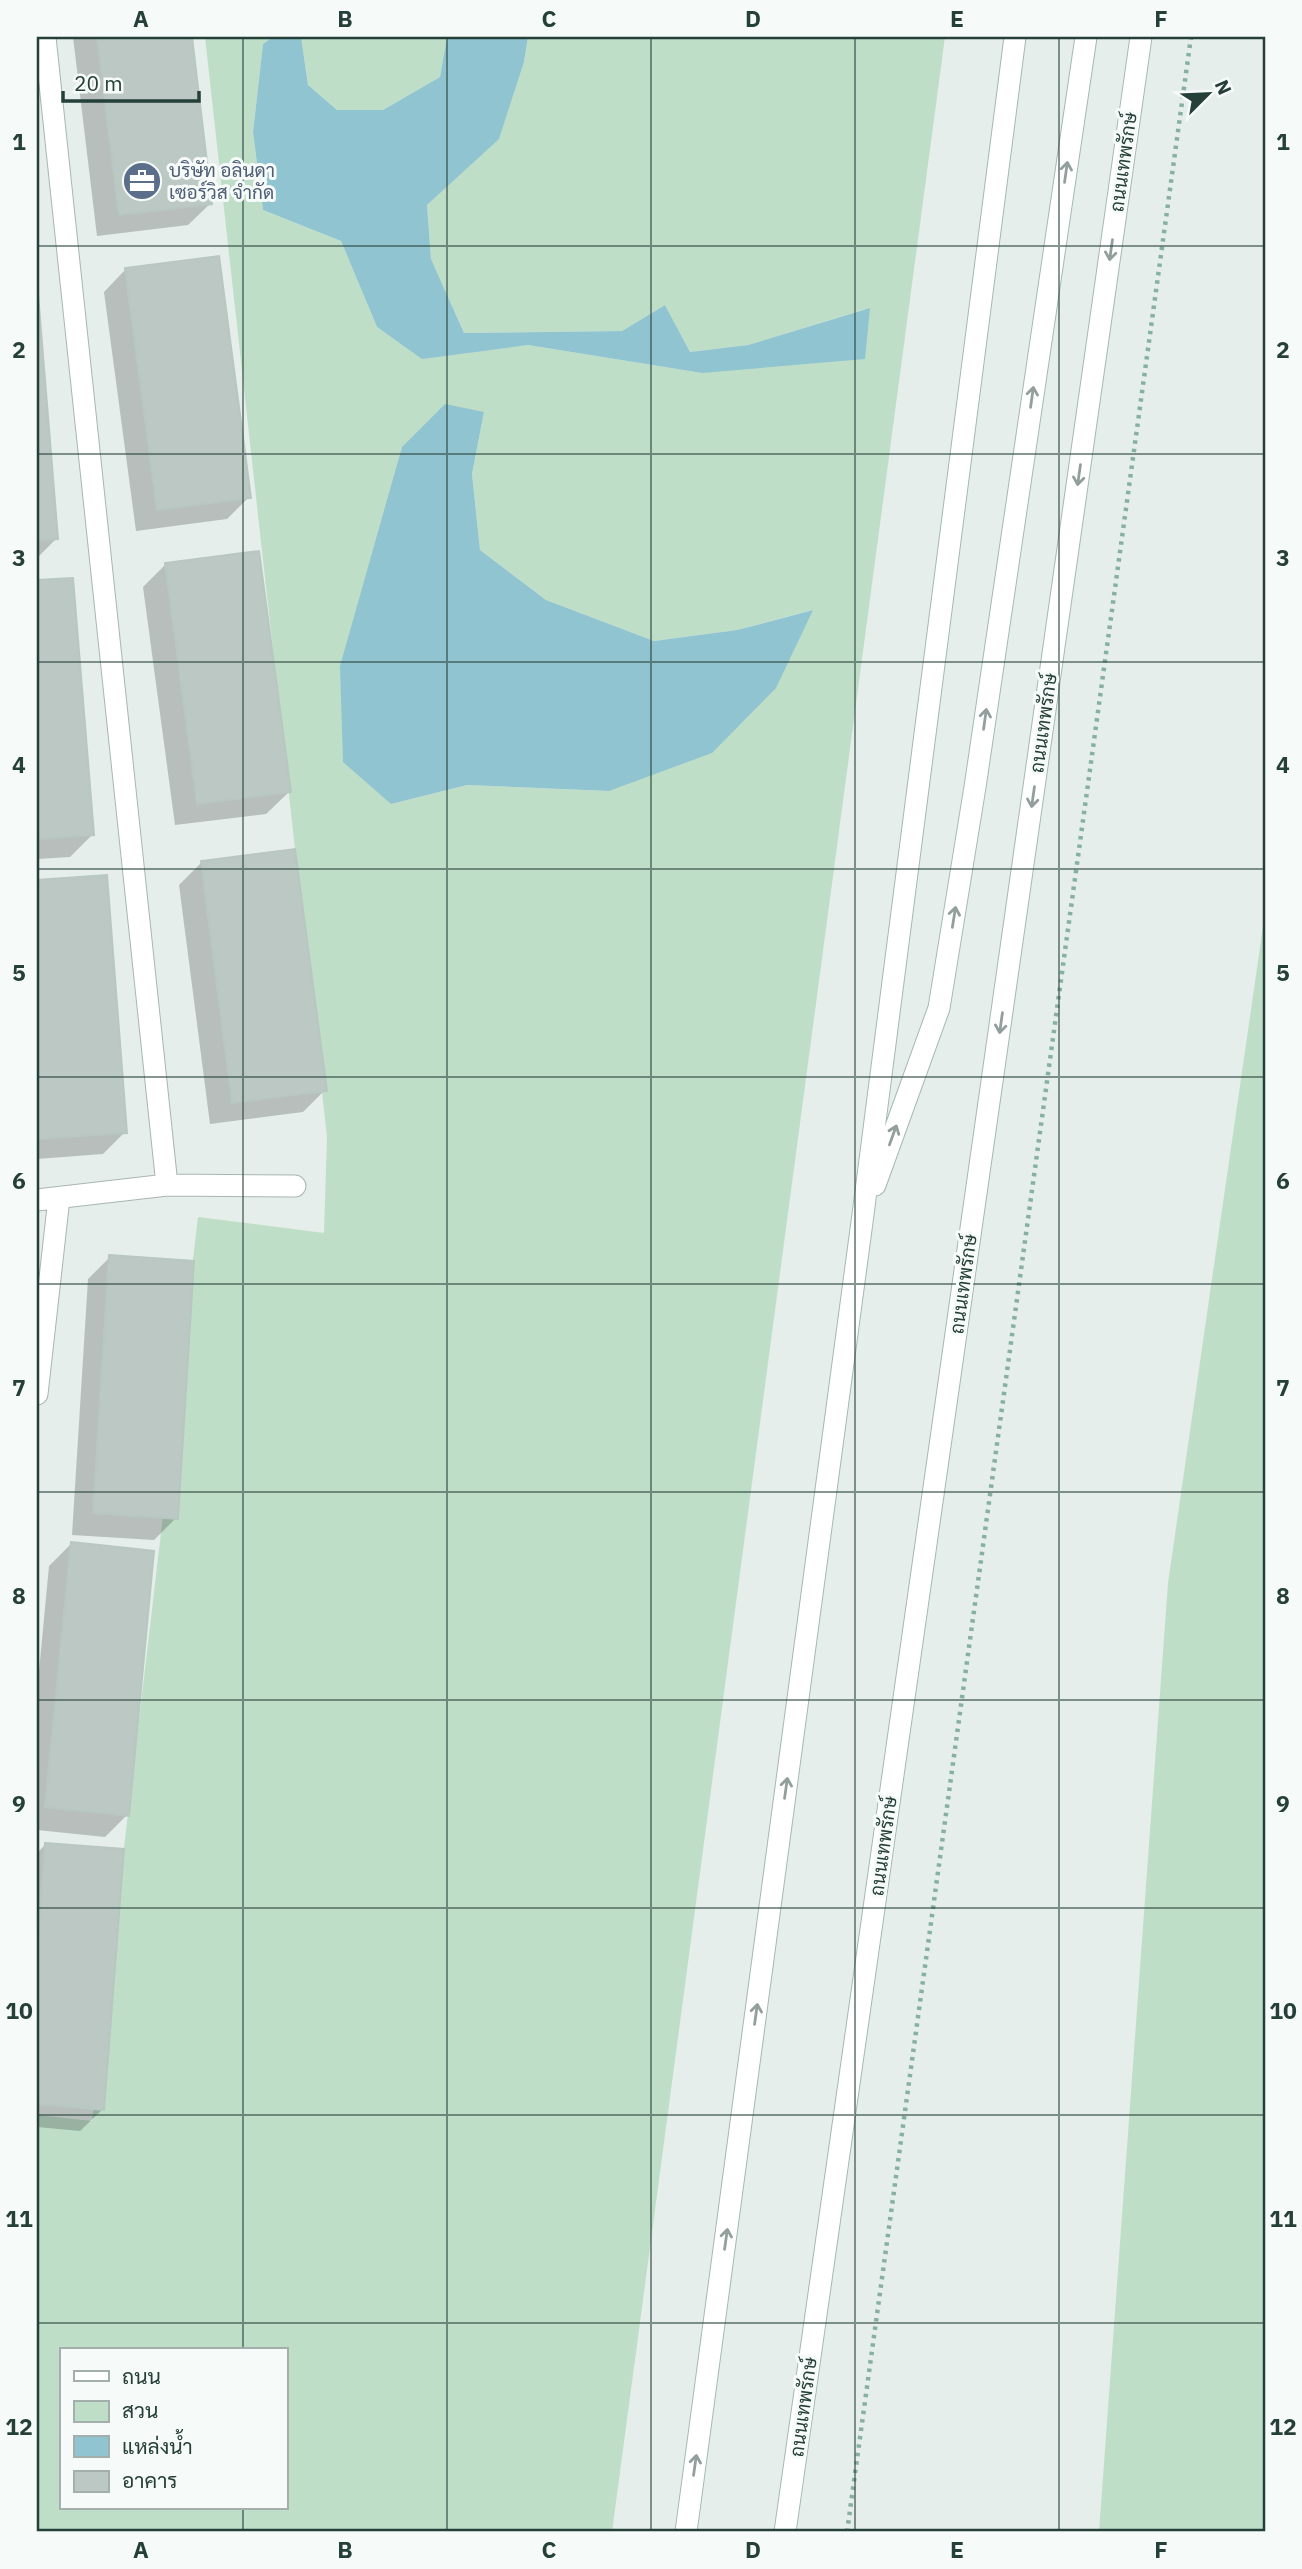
<svg xmlns="http://www.w3.org/2000/svg" width="1302" height="2569" font-family="'IBM Plex Sans',Sarabun,sans-serif">
  <rect width="100%" height="100%" fill="#e5eeea"/>
  <path fill="#bfdec8" fill-rule="evenodd" d="M205,37H273L263,44L253,132L263,210L341,241L377,327L422,358L528,345L702,373L869,308L748,345L690,352L665,305L622,331L464,333L431,259L427,205L499,138L524,62L528,37H945L612,2532H37V2115L92,2121L198,1217L324,1233L327,1137ZM484,412L472,474L480,550L546,600L654,641L737,630L812,610L609,791L467,785L391,804L380,533L402,447ZM61,2350H285V2508H61Z
    M301,37H447L440,77L383,110H337L308,85Z
    M1265,913V2532H1099L1168,1583Z"/>
  <path fill="#90c4d0" d="M273,37H301L308,85L337,110H383L440,77L447,37H528L524,62L499,139L427,205L431,259L464,333L622,331L665,305L690,352L748,345L870,308L865,359L702,373L528,345L422,359L377,327L341,241L263,210L253,132L263,44Z
    M445,404L484,412L472,474L480,550L546,600L654,641L737,630L813,610L776,688L712,753L609,791L467,785L391,804L343,762L340,666L402,447Z"/>
  <path fill="#0003" d="M73,37H191L211,203L188,225L97,236Z
    M126,269L249,497L227,519L136,531L104,292Z
    M37,293L56,539L37,558Z
    M165,565L289,792L266,814L175,825L143,587Z
    M72,579L92,835L70,857L37,859V582Z
    M201,863L325,1090L303,1112L210,1124L179,885Z
    M106,877L125,1132L103,1154L37,1159V881Z
    M110,1257L176,1518L154,1540L72,1535L88,1279Z
    M71,1544L127,1815L105,1837L37,1830V1692L49,1566Z
    M46,1844L103,2109L80,2131L37,2127V1853Z"/>
  <path fill="#bbc8c3" stroke="#b8c7c1" stroke-width="2" d="M97,37H192L212,204L119,215Z
    M219,256L251,498L157,510L125,268Z
    M37,282L58,539L37,541Z
    M259,551L291,792L197,804L165,563Z
    M73,578L94,835L37,839V580Z
    M295,849L327,1091L232,1103L201,861Z
    M107,875L127,1133L37,1139V880Z
    M109,1255L194,1261L178,1519L93,1513Z
    M71,1542L154,1551L129,1816L45,1807Z
    M45,1843L124,1849L104,2110L37,2104V1950Z"/>
  <g fill="none" stroke-linecap="round" stroke-linejoin="round">
    <g stroke="#a8b6b1" stroke-width="23">
      <path id="minor" d="M45,37L167,1185
        M37,1200L167,1185L295,1186
        M37,1394L59,1198"/>
    </g>
    <g stroke="#a4b9b2" stroke-width="23">
      <path id="secondary" d="M875,1185L939,1008L975,787L1086,37
        M686,2532L862,1222L1015,37
        M785,2532L1141,37"/>
    </g>
    <path stroke="#87b0a4" stroke-width="4.5" stroke-dasharray="3.5 5" stroke-linecap="butt" d="M847,2532L1191,37"/>
    <use href="#minor" stroke="#fff" stroke-width="21"/>
    <use href="#secondary" stroke="#fff" stroke-width="21"/>
  </g>
  <defs><path id="oneway-shaft" d="M-6 0H5M1.5-3L5.5 0L1.5 3" fill="none" stroke-width="1.6" stroke-linecap="round" stroke-linejoin="round" transform="scale(1.75)"/></defs>
  <g stroke="#929f9c">
    <use href="#oneway-shaft" transform="translate(1066 172) rotate(-82)"/>
    <use href="#oneway-shaft" transform="translate(1111 250) rotate(98)"/>
    <use href="#oneway-shaft" transform="translate(1032 397) rotate(-82)"/>
    <use href="#oneway-shaft" transform="translate(1079 475) rotate(98)"/>
    <use href="#oneway-shaft" transform="translate(985 719) rotate(-82)"/>
    <use href="#oneway-shaft" transform="translate(1033 797) rotate(98)"/>
    <use href="#oneway-shaft" transform="translate(954 917) rotate(-81)"/>
    <use href="#oneway-shaft" transform="translate(1001 1023) rotate(98)"/>
    <use href="#oneway-shaft" transform="translate(893 1135) rotate(-70)"/>
    <use href="#oneway-shaft" transform="translate(786 1788) rotate(-82)"/>
    <use href="#oneway-shaft" transform="translate(756 2014) rotate(-82)"/>
    <use href="#oneway-shaft" transform="translate(726 2239) rotate(-82)"/>
    <use href="#oneway-shaft" transform="translate(695 2465) rotate(-82)"/>
  </g>
  <path fill="none" stroke="#253f39" stroke-width="2" stroke-opacity="0.55" d="M243,37V2350M447,37V2532M651,37V2532M855,37V2532M1059,37V2532M37,246H1265M37,454H1265M37,662H1265M37,869H1265M37,1077H1265M37,1284H1265M37,1492H1265M37,1700H1265M37,1908H1265M37,2115H1265M37,2323H1265M243,2508V2532"/>
  <defs>
    <g id="office-disc" transform="scale(2.0125)"><circle r="9.5" fill="#5c6f8a" stroke="#f6faf8"/><path d="M-6-3h4V-5.5h4V-3h4V5H-6ZM-1-4.5V-3h2v-1.5ZM-6 0V1H6V0Z" fill="#fff"/></g>
  </defs>
  <g fill-rule="evenodd">
    <use href="#office-disc" x="142" y="181"/>
  </g>
  <g text-anchor="middle" dominant-baseline="central" stroke-width="6" stroke-linejoin="round" paint-order="stroke">
    <g font-size="19" fill="#253f39" stroke="#f6faf8">
      <text transform="translate(1123 162) rotate(-82)">ถนนเทพรักษ์</text>
      <text transform="translate(1043 723) rotate(-82)">ถนนเทพรักษ์</text>
      <text transform="translate(963 1284) rotate(-82)">ถนนเทพรักษ์</text>
      <text transform="translate(883 1846) rotate(-82)">ถนนเทพรักษ์</text>
      <text transform="translate(803 2407) rotate(-82)">ถนนเทพรักษ์</text>
    </g>
    <g font-size="19" fill="#4e5e75" stroke="#f6faf8" text-anchor="start">
      <text x="169" y="170">บริษัท อลินดา<tspan x="169" dy="22">เซอร์วิส จำกัด</tspan></text>
    </g>
  </g>
  <rect width="1302" height="2569" fill="none" stroke="#f6faf8" stroke-width="77"/>
  <rect x="60" y="2348" width="228" height="161" fill="#f6faf8" stroke="#a2afac" stroke-width="2"/>
  <rect x="74" y="2371" width="35" height="10" fill="#ffffff" stroke="#a2afac" stroke-width="2"/>
  <text x="122" y="2384" font-size="21" fill="#253f39">ถนน</text>
  <rect x="74" y="2401" width="35" height="21" fill="#bfdec8" stroke="#a2afac" stroke-width="2"/>
  <text x="122" y="2418" font-size="21" fill="#253f39">สวน</text>
  <rect x="74" y="2436" width="35" height="21" fill="#90c4d0" stroke="#a2afac" stroke-width="2"/>
  <text x="122" y="2454" font-size="21" fill="#253f39">แหล่งน้ำ</text>
  <rect x="74" y="2471" width="35" height="21" fill="#bbc8c3" stroke="#a2afac" stroke-width="2"/>
  <text x="122" y="2488" font-size="21" fill="#253f39">อาคาร</text>
  <g transform="translate(1208 94) rotate(66)" stroke="#f6faf8" stroke-width="5" paint-order="stroke">
  <path d="M0-5L12 26L0 18L-12 26Z" fill="#253f39"/>
  <text y="-10" font-size="19" font-weight="bold" text-anchor="middle" fill="#253f39">N</text>
  </g>
  <path d="M63 91v10h136v-10" fill="none" stroke="#253f39" stroke-width="3.5"/>
  <text x="74" y="91" font-size="21" fill="#253f39" stroke="#f6faf8" stroke-width="5" paint-order="stroke">20 m</text>
  <rect x="38" y="38" width="1226" height="2492" fill="none" stroke="#253f39" stroke-width="2.5"/>
  <g font-size="23" text-anchor="middle" font-weight="bold" fill="#253f39">
    <text x="141" y="27">A</text>
    <text x="345" y="27">B</text>
    <text x="549" y="27">C</text>
    <text x="753" y="27">D</text>
    <text x="957" y="27">E</text>
    <text x="1161" y="27">F</text>
    <text x="19" y="150">1</text>
    <text x="1283" y="150">1</text>
    <text x="19" y="358">2</text>
    <text x="1283" y="358">2</text>
    <text x="19" y="566">3</text>
    <text x="1283" y="566">3</text>
    <text x="19" y="773">4</text>
    <text x="1283" y="773">4</text>
    <text x="19" y="981">5</text>
    <text x="1283" y="981">5</text>
    <text x="19" y="1189">6</text>
    <text x="1283" y="1189">6</text>
    <text x="19" y="1396">7</text>
    <text x="1283" y="1396">7</text>
    <text x="19" y="1604">8</text>
    <text x="1283" y="1604">8</text>
    <text x="19" y="1812">9</text>
    <text x="1283" y="1812">9</text>
    <text x="19" y="2019">10</text>
    <text x="1283" y="2019">10</text>
    <text x="19" y="2227">11</text>
    <text x="1283" y="2227">11</text>
    <text x="19" y="2435">12</text>
    <text x="1283" y="2435">12</text>
    <text x="141" y="2558">A</text>
    <text x="345" y="2558">B</text>
    <text x="549" y="2558">C</text>
    <text x="753" y="2558">D</text>
    <text x="957" y="2558">E</text>
    <text x="1161" y="2558">F</text>
  </g>
</svg>
